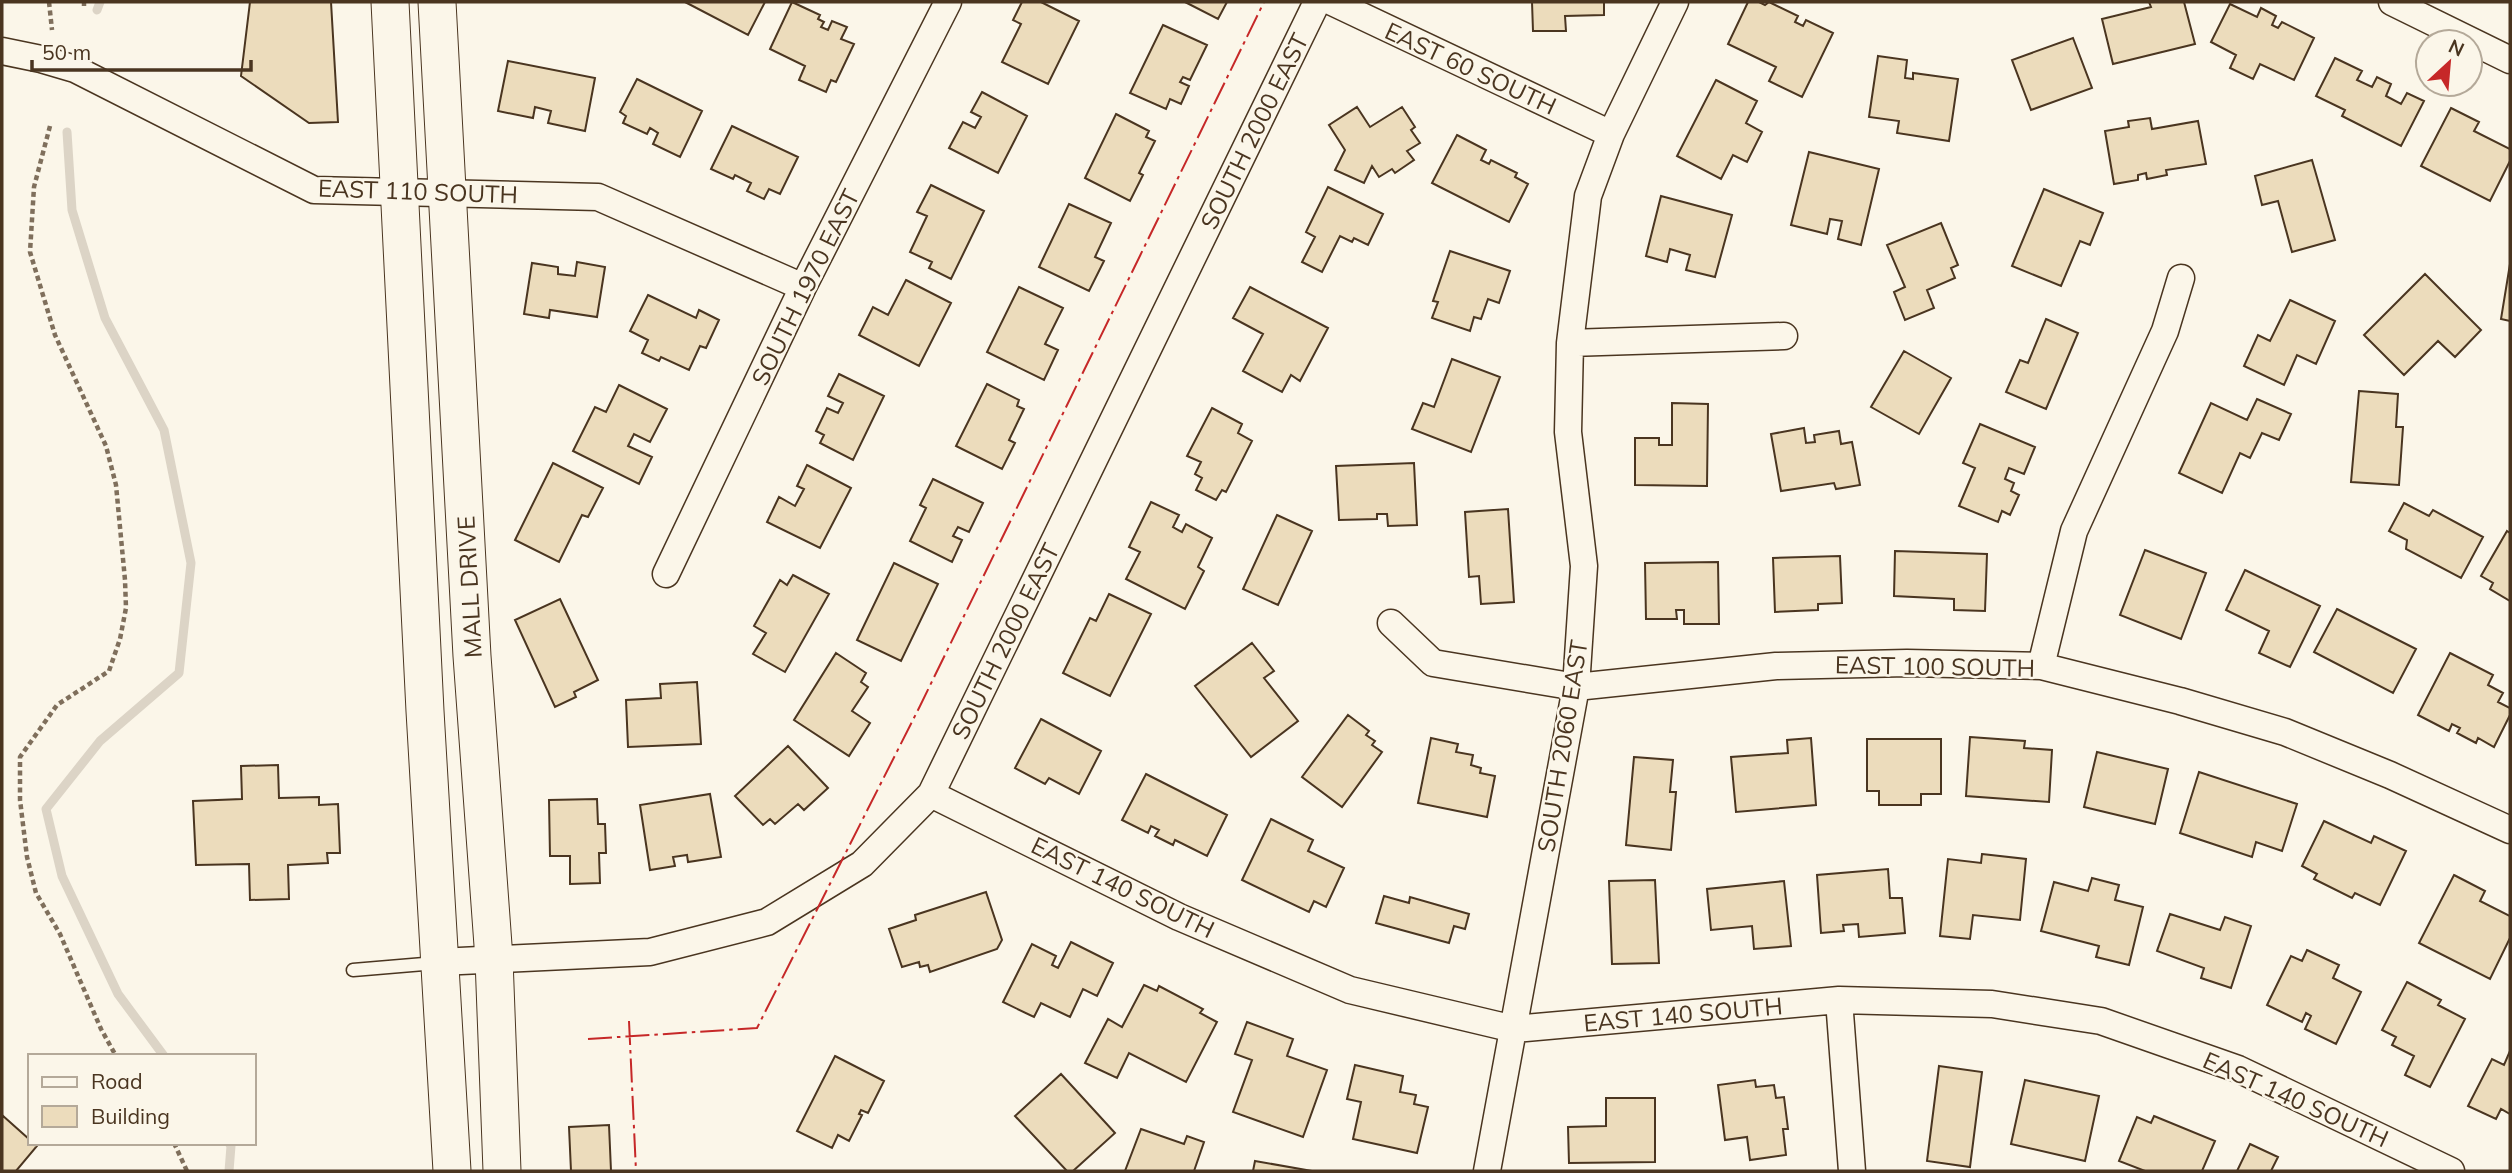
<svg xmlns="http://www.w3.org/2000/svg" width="2512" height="1173" font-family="Mulish,sans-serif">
  <rect width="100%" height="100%" fill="#fbf6e9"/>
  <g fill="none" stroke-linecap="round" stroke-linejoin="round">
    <path stroke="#dcd4c6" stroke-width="9" d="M97,10L100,2
      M67,132L72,210L105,318L164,430L191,563L179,673L100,741L46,809L62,876L118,994L164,1056
      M229,1171L231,1146L229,1143"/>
  </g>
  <path fill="#ecdcbc" stroke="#4a3520" stroke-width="2" d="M250,2H331L338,122L309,123L241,76Z
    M685,2H765L748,35Z
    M792,2L820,15L818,19L824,22L821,27L828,30L832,21L847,27L841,39L854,44L836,82L831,80L826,92L799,80L805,66L770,49Z
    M1022,2H1041L1079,21L1048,84L1002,62L1021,24L1013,20Z
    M1185,2H1227L1218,19Z
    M1532,2H1604V15L1565,16L1566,31H1533Z
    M1748,2H1759L1765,5L1769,2L1798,16L1795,22L1803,26L1806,20L1833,33L1802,97L1769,81L1776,67L1728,44Z
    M2149,2H2184L2195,44L2113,64L2102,19L2151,7Z
    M2230,4L2257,17L2261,8L2276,16L2272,25L2278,28L2282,22L2314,38L2294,80L2260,64L2253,79L2230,68L2236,55L2211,42Z
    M1163,25L1207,45L1190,80L1183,77L1180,82L1189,86L1181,104L1170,99L1166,109L1130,93Z
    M2073,38L2092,88L2031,110L2012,60Z
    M1878,56L1907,60L1905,78L1913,79V73L1958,79L1949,141L1897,133L1899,121L1869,117Z
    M2335,58L2362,71L2357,80L2372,87L2377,77L2391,84L2386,96L2401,104L2407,93L2424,101L2401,146L2342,116L2345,110L2316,96Z
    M508,61L595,78L585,131L548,123L551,111L535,107L533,118L498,111Z
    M637,79L702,111L680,157L653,144L658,133L650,128L647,134L623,123L626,116L620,112Z
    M1716,80L1757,101L1746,123L1762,132L1747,162L1733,155L1721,179L1677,156Z
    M982,92L1027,116L998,173L949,148L963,122L975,128L981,117L971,112Z
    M1357,107L1370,127L1402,107L1415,127L1411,130L1420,143L1407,151L1414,160L1395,173L1392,169L1379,177L1372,166L1364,183L1335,170L1345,150L1329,125Z
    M2451,108L2479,122L2474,131L2510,149V161L2490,201L2421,166Z
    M1116,114L1149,131L1146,137L1155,141L1139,173L1143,175L1130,201L1085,178Z
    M2150,118L2152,129L2198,121L2206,164L2166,170L2167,175L2147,179L2146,173L2138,175V180L2114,184L2105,131L2129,127L2128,121Z
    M732,126L798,157L780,194L769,189L764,199L747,191L751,183L735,175L733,179L711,169Z
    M1457,135L1486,150L1481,160L1489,164L1491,160L1517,173L1515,177L1528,184L1509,222L1432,183Z
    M1809,152L1879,169L1861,245L1838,239L1842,221L1830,219L1827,234L1791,225Z
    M2312,160L2335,240L2292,252L2278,201L2262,205L2255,176Z
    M931,185L984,211L951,279L929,268L932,262L910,252L927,216L917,212Z
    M1328,187L1383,214L1368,245L1354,238L1352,242L1340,236L1322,272L1302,262L1315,237L1306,232Z
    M2044,189L2103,213L2090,245L2080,241L2061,286L2012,266Z
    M1661,196L1732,215L1715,277L1686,270L1690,255L1670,249L1667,262L1646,256Z
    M1069,204L1111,223L1095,257L1104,261L1089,291L1039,267Z
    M1941,223L1958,265L1951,268L1955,278L1927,290L1934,308L1905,320L1894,292L1905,287L1887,245Z
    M1450,251L1510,271L1499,303L1488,299L1481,319L1474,317L1470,331L1432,318L1438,302L1433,301Z
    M577,262L605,267L597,317L550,310L549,318L524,314L532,263L558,267V274L575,276Z
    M2510,264V321L2501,319Z
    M2425,274L2481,330L2455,357L2438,341L2404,375L2364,335Z
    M906,280L951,303L919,366L859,335L873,307L888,315Z
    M1019,287L1063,308L1045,344L1058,350L1044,380L987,352Z
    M1250,287L1328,328L1300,381L1291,375L1282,392L1243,371L1263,334L1233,318Z
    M648,295L696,318L699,310L719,320L706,348L700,346L689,370L661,357L659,361L642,353L648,340L630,331Z
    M2290,300L2335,321L2316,364L2297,355L2284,385L2244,366L2258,335L2270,341Z
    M2046,319L2078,333L2046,409L2006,392L2020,360L2028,363Z
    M1904,351L1951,378L1919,434L1871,407Z
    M1452,359L1500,377L1471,452L1412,429L1423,403L1434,407Z
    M839,374L884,396L853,460L820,443L824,435L816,431L827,408L838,413L843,403L828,396Z
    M987,384L1019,400L1017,406L1024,409L1009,440L1015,443L1002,469L956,446Z
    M619,385L667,409L650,442L634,434L628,446L652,457L639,484L573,451L595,407L606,412Z
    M2359,391L2398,394L2396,427H2403L2399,485L2351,482Z
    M2257,399L2291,414L2279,440L2262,433L2250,458L2240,453L2222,493L2179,473L2211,403L2247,420Z
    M1672,403L1708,404L1707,486L1635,485V438H1659V445H1672Z
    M1212,408L1242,424L1238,433L1252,441L1226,492L1222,490L1216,500L1196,490L1202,478L1195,474L1201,462L1187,456Z
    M1980,424L2035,447L2024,474L2009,468L2005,479L2014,483L2011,491L2019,495L2010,515L2002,511L1998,522L1959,506L1975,468L1963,463Z
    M1804,428L1806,443L1815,442L1814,435L1839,431L1841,444L1852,442L1860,485L1836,489L1834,483L1781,491L1771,434Z
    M553,463L603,488L588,517L582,515L559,562L515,540Z
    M1414,463L1417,525L1388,526L1387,514H1377V519L1339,520L1336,466Z
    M807,465L851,488L820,548L767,522L779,497L795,506L804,489L797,486Z
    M933,479L983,503L969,532L958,527L953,536L962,540L952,562L910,541L926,508L920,505Z
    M1151,502L1179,515L1173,527L1182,532L1186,524L1212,538L1198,567L1204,571L1185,609L1126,579L1140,552L1129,547Z
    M2404,503L2429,516L2433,510L2483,537L2461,578L2406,549L2407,540L2389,531Z
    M1508,509L1514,602L1481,604L1479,576L1469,577L1465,512Z
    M1277,515L1312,531L1278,605L1243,589Z
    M2507,531L2510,533V601L2490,589L2493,583L2481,576Z
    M2145,550L2206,573L2181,639L2120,615Z
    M1895,551L1987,554L1985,611L1954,610V599L1894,596Z
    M1840,556L1842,603L1818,604V610L1775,612L1773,558Z
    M1718,562L1719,624H1684V610H1676L1677,619H1646L1645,563Z
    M894,563L938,584L901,661L857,640Z
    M2245,570L2320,606L2290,667L2259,653L2269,631L2226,610Z
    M793,575L829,594L785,672L753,654L766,633L754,626L780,580L787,585Z
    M1109,594L1151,614L1110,696L1063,673L1090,618L1096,621Z
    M560,599L598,680L574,692L576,697L555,707L515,620Z
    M2337,609L2416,649L2393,693L2314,652Z
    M1252,643L1274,671L1264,678L1298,721L1251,757L1195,686Z
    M836,653L866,673L861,682L868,687L852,711L870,723L849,756L794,720Z
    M2450,653L2493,675L2488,685L2503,693L2498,702L2510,708V715L2494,747L2478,738L2476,743L2457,733L2460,728L2452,724L2449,731L2418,715Z
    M697,682L701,744L628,747L626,700L661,698L660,684Z
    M1348,715L1369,731L1366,735L1375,741L1372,745L1382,752L1342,807L1302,777Z
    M1041,719L1101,751L1079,794L1049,778L1045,784L1015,768Z
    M1970,737L2025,741L2024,748L2052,750L2049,802L1966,796Z
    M1431,738L1458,744L1456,752L1473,755L1471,765L1481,768L1480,773L1495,776L1487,817L1418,803Z
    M1811,738L1816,805L1736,812L1731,757L1788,753L1787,740Z
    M1867,739H1941V794H1921V805H1879V791H1867Z
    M788,746L828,788L804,810L798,804L775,824L770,819L763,825L735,796Z
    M2097,752L2168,769L2155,824L2084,807Z
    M1634,757L1673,760L1670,792H1676L1671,850L1626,845Z
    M278,765L279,798L319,797V805L338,804L340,853H327L328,863L288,865L289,899L250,900L249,864L196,865L193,801L242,799L241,766Z
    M2199,772L2297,804L2282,851L2256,842L2252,857L2180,833Z
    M1146,774L1227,815L1207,856L1175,840L1173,845L1155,836L1159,830L1151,826L1148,833L1122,820Z
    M710,794L721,857L688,862L687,855L673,857L675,866L650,870L640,805Z
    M597,799L598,824H605L606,853H599L600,883L570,884V856H550L549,800Z
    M1271,819L1313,840L1308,851L1344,868L1326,907L1314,901L1309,912L1242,880Z
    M2324,821L2371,843L2374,836L2406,851L2380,905L2355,893L2352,898L2314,879L2317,874L2302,866Z
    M1982,854L2026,859L2020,920L1973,915L1970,939L1940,936L1948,859L1981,863Z
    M1888,869L1890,898H1902L1905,933L1859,937L1858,924L1843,925L1844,931L1821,933L1817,875Z
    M2454,875L2485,891L2480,901L2510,916V938L2490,979L2419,943Z
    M2092,878L2119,885L2115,900L2143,907L2129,965L2096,957L2099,946L2041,931L2054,882L2088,891Z
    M1655,880L1659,963L1612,964L1609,881Z
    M1784,881L1791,946L1754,949L1752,926L1711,930L1707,889Z
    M986,892L1002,940L997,949L930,972L928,965L920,967L919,962L902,967L889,929L916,920L915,915Z
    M1384,896L1409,903L1410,897L1469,914L1465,929L1454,926L1449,943L1376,923Z
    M2170,914L2220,930L2225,917L2251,926L2231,988L2201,978L2204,968L2157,951Z
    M1071,942L1113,963L1097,996L1083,989L1070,1017L1041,1003L1034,1017L1003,1002L1032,944L1056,956L1052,965L1058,968Z
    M2307,950L2339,965L2333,978L2361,992L2336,1044L2305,1029L2311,1016L2306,1013L2302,1022L2267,1005L2291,956L2302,961Z
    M2407,982L2441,1000L2438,1005L2465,1019L2430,1087L2405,1075L2414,1056L2392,1045L2396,1037L2382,1030Z
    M1144,985L1157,991L1159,986L1203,1009L1200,1013L1217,1022L1186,1082L1129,1053L1117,1078L1085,1063L1108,1019L1122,1027Z
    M1247,1022L1293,1039L1287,1056L1327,1070L1303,1137L1233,1112L1252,1060L1235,1054Z
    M2510,1051V1114L2501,1109L2496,1119L2468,1106L2492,1059L2504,1065Z
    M835,1056L884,1081L868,1113L861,1110L859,1114L862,1115L849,1141L838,1135L832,1148L797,1131Z
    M1355,1065L1403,1076L1400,1092L1416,1095L1414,1104L1428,1107L1417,1153L1353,1139L1361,1102L1347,1099Z
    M1939,1066L1982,1072L1970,1167L1927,1161Z
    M1061,1074L1115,1133L1073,1171H1067L1015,1116Z
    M1755,1080L1756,1087L1774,1085L1776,1098L1784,1097L1788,1129H1783L1786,1155L1750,1160L1747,1137L1725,1140L1718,1085Z
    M2025,1080L2099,1096L2085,1161L2011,1144Z
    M1606,1098H1655V1162L1569,1163L1568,1127L1606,1126Z
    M2,1115L30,1140V1143L37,1146L16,1171H2Z
    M2154,1116L2215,1141L2202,1171H2145L2119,1161L2137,1117L2151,1123Z
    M609,1125L611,1171H571L569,1127Z
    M1141,1129L1184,1144L1187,1136L1204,1142L1194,1171H1125Z
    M2250,1144L2278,1157L2271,1171H2237Z
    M1255,1161L1312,1171H1253Z"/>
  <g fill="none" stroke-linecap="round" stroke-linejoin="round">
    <g stroke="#4a3520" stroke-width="15">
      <path id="lane" d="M353,970L436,963"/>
    </g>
    <g stroke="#4a3520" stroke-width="29">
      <path id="street" d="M1332,2L1611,134
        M2392,2L2510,60
        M2,51L41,59L75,69L314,190L598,197L803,287
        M1570,343L1784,336
        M666,574L803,287L948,2
        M1391,623L1433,663L1576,687L1776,666L1907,663L2041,666L2180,701L2285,732L2390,775L2510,830
        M2041,666L2074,531L2165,331L2181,278
        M931,794L1179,917L1350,990L1514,1029L1839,1000L1992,1004L2101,1021L2238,1069L2451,1171
        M439,962L650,952L767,922L862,864L931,794L1317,2
        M1839,1000L1852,1171
        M1487,1171L1576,687L1584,566L1568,432L1570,343L1588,196L1611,134L1675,2"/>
    </g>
    <g stroke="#4a3520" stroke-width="39">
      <path id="secondary" d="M390,2L425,711L452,1171
        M437,2L472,656L494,959L502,1171"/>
    </g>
    <path stroke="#7f6f5c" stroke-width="4.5" stroke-dasharray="5 3.5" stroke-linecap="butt" d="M49,2L52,30
      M84,2V6
      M50,126L34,187L30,252L55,335L106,446L116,485L125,580L126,608L120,639L109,671L57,705L20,757V800L27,857L36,893L60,934L101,1029L116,1056
      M174,1143L187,1171"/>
    <use href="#lane" stroke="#fbf6e9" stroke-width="12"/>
    <use href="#street" stroke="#fbf6e9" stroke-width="26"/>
    <use href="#secondary" stroke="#fbf6e9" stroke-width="37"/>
    <path stroke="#c62828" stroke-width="2" stroke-dasharray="24 5 3.5 5" stroke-linecap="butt" d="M629,1021L636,1171
      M588,1039L757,1028L920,706L1264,2"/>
  </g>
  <g text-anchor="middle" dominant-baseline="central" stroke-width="5" stroke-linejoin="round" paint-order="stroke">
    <g font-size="24" fill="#4a3520" stroke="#fbf6e9">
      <text transform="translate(1471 68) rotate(25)">EAST 60 SOUTH</text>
      <text transform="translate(1254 131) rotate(-64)">SOUTH 2000 EAST</text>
      <text transform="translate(418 191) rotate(2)">EAST 110 SOUTH</text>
      <text transform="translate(805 287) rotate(-64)">SOUTH 1970 EAST</text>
      <text transform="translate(469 587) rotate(-93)">MALL DRIVE</text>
      <text transform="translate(1005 641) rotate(-64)">SOUTH 2000 EAST</text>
      <text transform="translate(1935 666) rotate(1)">EAST 100 SOUTH</text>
      <text transform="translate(1562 746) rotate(-81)">SOUTH 2060 EAST</text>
      <text transform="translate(1123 887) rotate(26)">EAST 140 SOUTH</text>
      <text transform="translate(1683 1014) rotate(-5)">EAST 140 SOUTH</text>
      <text transform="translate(2296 1099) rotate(24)">EAST 140 SOUTH</text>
    </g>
  </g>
  <rect width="2512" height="1173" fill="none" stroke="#4a3520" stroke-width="7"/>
  <rect x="28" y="1054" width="228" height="91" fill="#fbf6e9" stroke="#b4a999" stroke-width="2"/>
  <rect x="42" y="1077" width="35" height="10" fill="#fbf6e9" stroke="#b4a999" stroke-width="2"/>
  <text x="91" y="1089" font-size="21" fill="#4a3520">Road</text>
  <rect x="42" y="1106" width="35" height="21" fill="#ecdcbc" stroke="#b4a999" stroke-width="2"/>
  <text x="91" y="1124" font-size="21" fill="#4a3520">Building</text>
  <g transform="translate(2449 63) rotate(26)"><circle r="33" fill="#fbf6e9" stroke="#b4a999" stroke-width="2"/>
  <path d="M0-5L12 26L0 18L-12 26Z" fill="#c62828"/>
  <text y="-10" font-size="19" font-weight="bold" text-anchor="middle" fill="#4a3520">N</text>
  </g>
  <path d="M32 60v10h219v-10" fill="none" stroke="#4a3520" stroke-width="3.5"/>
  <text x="42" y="60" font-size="21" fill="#4a3520" stroke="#fbf6e9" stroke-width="5" paint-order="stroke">50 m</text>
</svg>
